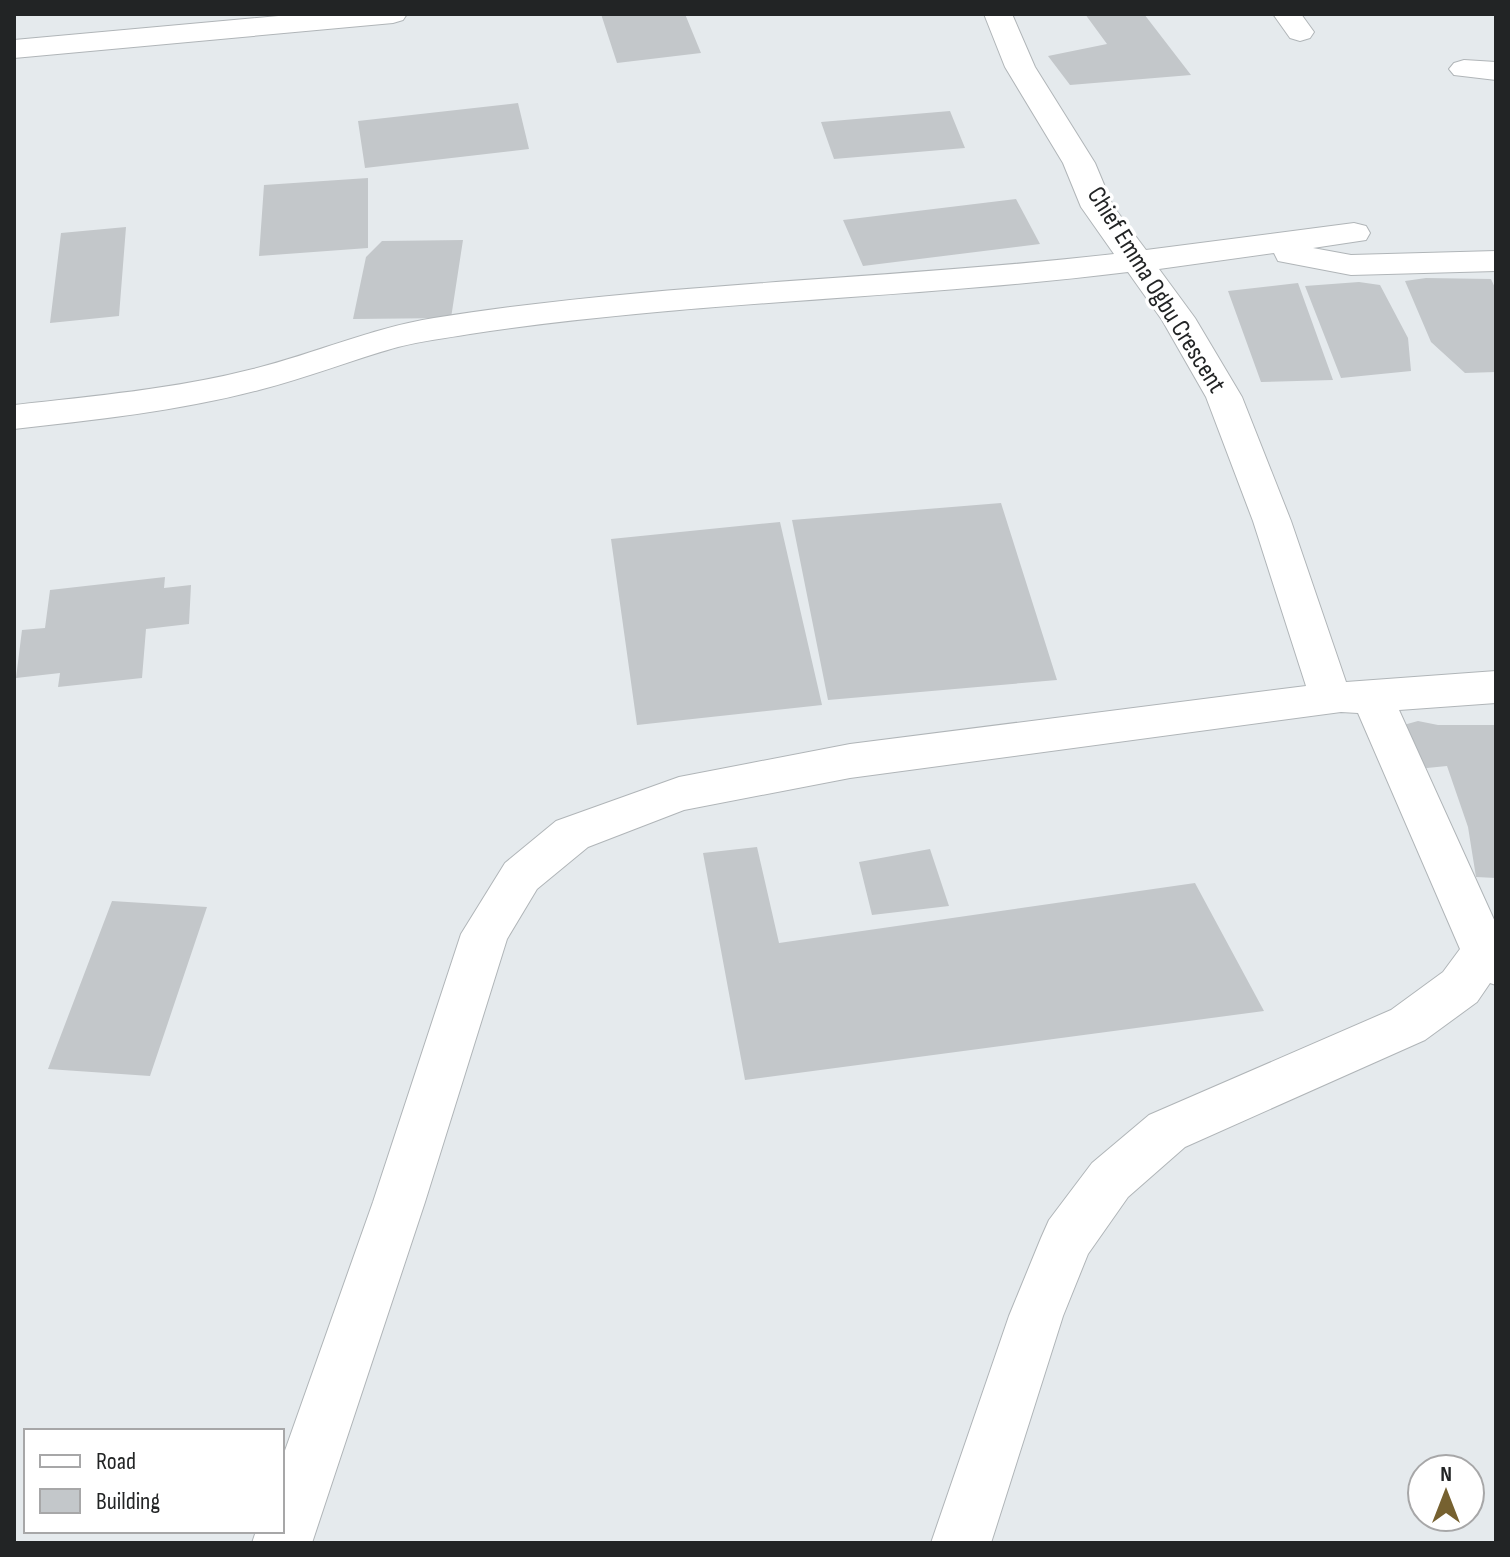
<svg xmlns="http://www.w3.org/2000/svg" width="1510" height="1557" font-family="'Sofia Sans Condensed',sans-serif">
  <rect width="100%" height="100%" fill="#e5eaed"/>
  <path fill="#c3c7ca" d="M601,14H685L701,53L617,63Z
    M1085,14H1144L1191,75L1070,85L1048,56L1107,44Z
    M518,103L529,149L365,168L358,121Z
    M950,111L965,148L834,159L821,122Z
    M368,178V248L259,256L264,185Z
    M1016,199L1040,244L863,266L843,220Z
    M126,227L119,316L50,323L61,233Z
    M463,240L451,318L353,319L366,257L382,241Z
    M1426,278L1491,279L1496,290V372L1465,373L1431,342L1405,281Z
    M1359,282L1380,285L1408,338L1411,371L1341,378L1305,286Z
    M1298,283L1333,380L1261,382L1228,291Z
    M1001,503L1057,680L828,700L792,520Z
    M780,522L822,705L637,725L611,539Z
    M165,577L164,588L191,585L189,624L146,629L142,678L58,687L60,673L16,678L22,630L45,628L50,590Z
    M1418,721L1438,725H1496V878L1476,877L1468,827L1447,766L1417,769L1389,729Z
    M757,847L779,943L1195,883L1264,1011L745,1080L703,853Z
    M930,849L949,906L872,915L859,862Z
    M112,901L207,907L150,1076L48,1069Z"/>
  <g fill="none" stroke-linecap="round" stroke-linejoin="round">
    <g stroke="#b0b5b8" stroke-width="2">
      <path id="minor" d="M300,14H407L403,20L393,23L14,58V40Z
        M984,14H1012L1035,67L1095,163L1113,206L1146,250L1354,223L1366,226L1370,233L1366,240L1313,248L1351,255L1496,251V271L1351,275L1278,261L1274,253L1159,269L1195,318L1242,397L1291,521L1346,682L1496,671V703L1399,710L1496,924V985L1490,983L1477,1002L1425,1040L1185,1147L1128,1197L1088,1254L1063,1316L991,1543H931L1009,1316L1041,1238L1049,1220L1092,1163L1149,1115L1391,1010L1443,972L1460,949L1358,713L1341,712L850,778L684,810L588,847L537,889L507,939L425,1202L312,1543H252L256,1531H282V1459L373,1202L461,934L505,863L556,821L679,777L850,744L1306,686L1253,521L1206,397L1162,320L1128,272C909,299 688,301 470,334C446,338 422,341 398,347C351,360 307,378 259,390C179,411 96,420 14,429V405C94,396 175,389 253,369C314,354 371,328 434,318C659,282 888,280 1114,254L1081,207L1063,163L1005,67Z
        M1273,14H1301L1314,32L1310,38L1300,41L1290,38Z
        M1464,60L1496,62V80L1454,75L1449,69L1454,63Z"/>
    </g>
    <use href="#minor" fill="#fff" fill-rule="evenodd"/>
  </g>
  <g text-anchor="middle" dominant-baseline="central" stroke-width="7" stroke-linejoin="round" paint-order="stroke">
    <g font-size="26" fill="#222425" stroke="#fff">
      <text transform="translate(1156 290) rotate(58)">Chief Emma Ogbu Crescent</text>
    </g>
  </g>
  <rect width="1510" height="1557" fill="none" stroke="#222425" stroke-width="32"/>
  <rect x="24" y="1429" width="260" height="104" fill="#ffffff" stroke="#a7a7a8" stroke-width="2"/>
  <rect x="40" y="1455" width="40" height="12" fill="#ffffff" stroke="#a7a7a8" stroke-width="2"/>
  <text x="96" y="1469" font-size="24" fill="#222425">Road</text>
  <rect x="40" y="1489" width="40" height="24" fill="#c3c7ca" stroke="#a7a7a8" stroke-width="2"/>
  <text x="96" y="1509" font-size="24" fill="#222425">Building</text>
  <g transform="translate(1446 1493)"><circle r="38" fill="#ffffff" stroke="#a7a7a8" stroke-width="2"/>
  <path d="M0-6L14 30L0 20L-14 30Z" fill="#766130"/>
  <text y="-12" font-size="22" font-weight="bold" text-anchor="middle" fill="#222425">N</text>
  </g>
</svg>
